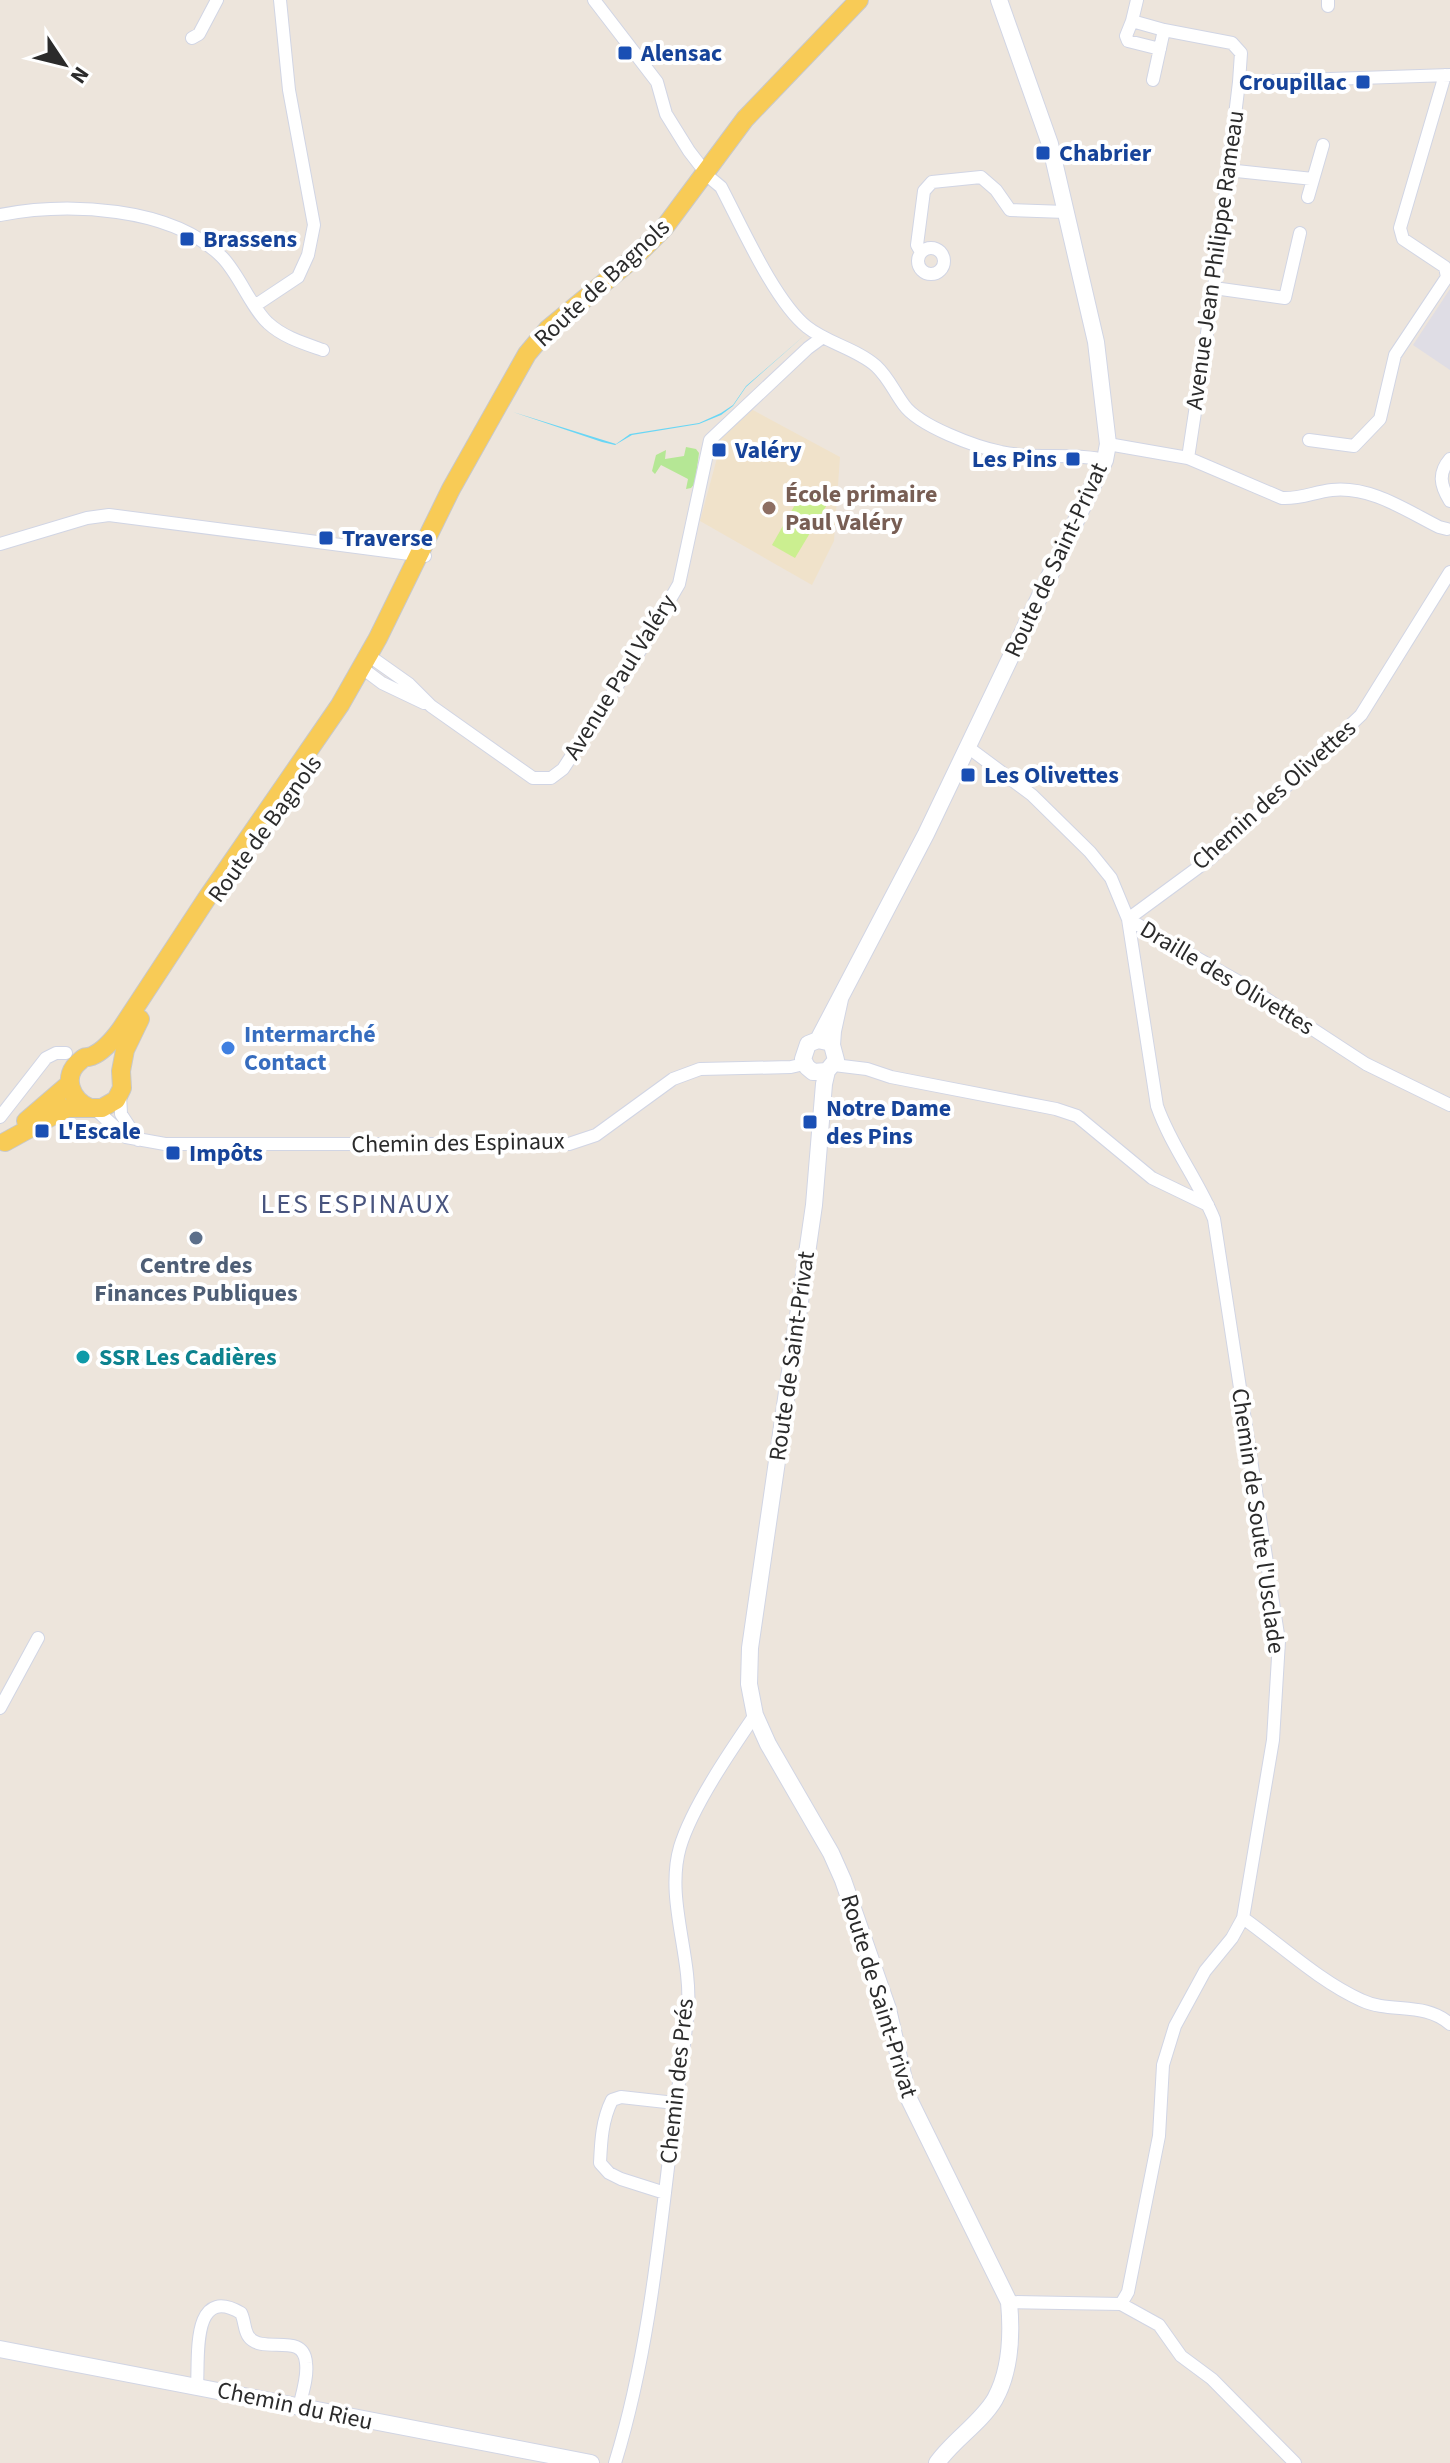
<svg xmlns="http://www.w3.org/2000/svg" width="1450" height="2463" font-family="'Source Sans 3',sans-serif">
  <rect width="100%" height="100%" fill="#ede5dc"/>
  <path fill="#dfdde5" d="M1450,289V370L1413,345Z"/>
  <path fill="#f0e2ca" d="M751,409L840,457L834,541L812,585L700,521L720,447L717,442L722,437L721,434Z"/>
  <path fill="#b5e795" d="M686,447L696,449L699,453L695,483L691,488L686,489L688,479L661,465L655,474L652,471L656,455L666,450L665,459L684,456Z"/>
  <path fill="#cbef90" d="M804,489L828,503L795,558L772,545Z"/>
  <path fill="#69d6f5" d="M806,334L746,387L733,406L721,415L699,424L632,435L615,445L602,442L513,412L616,444L630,434L699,423L721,413L733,405L746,386Z"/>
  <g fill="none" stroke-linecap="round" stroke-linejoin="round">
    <g stroke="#d1d5e4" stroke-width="14">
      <path id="street" d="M594,0L657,82L666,114L689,151L709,177L721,187C741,225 775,302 807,327C827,343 857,349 876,366C889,378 894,392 904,405C919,426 976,447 1001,452C1035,460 1070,452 1105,460
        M1328,0V6
        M1132,21L1137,0
        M192,38L199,34L217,0
        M1160,49L1128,41L1126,36L1132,21L1164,30
        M1153,80L1164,30L1232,43L1241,53L1239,82
        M1227,170L1313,179
        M1308,197L1323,145
        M0,215C67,202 171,206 222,257C239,274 252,309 268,323C283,337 303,343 323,350
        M918 261a13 13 0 1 1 26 0a13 13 0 1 1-26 0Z
        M921,252L917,245L924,191L932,182L981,177L996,190L1010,210L1066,212
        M1214,288L1285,298L1300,233
        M256,305L298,277L308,255L314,225L289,90L280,0
        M1309,440L1354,446L1380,419L1395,355L1447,277L1445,267L1403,239L1400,228L1445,75
        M1108,444L1188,458L1282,498C1301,499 1314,492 1332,490C1371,486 1405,510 1439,527L1447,529
        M1188,458L1216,274L1239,82L1450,75
        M1450,459C1438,473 1440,485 1450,501
        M0,544L87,518L109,515L425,556
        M368,655L409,684L431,706L533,778H551L563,769L643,646L679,584L710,440L808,348L823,337
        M362,668L382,683L424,703
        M969,748L1032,795L1090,852L1111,878L1128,919L1248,987L1366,1064L1450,1105
        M834,1065L867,1069L891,1077L1056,1109L1077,1116L1152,1178L1208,1205
        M120,1094L121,1114L138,1140
        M95,1109L126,1137L165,1144H569L596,1135L673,1079L700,1069L791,1067L804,1064
        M0,1117L46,1058L56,1053H66
        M0,1708L38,1638
        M1243,1918C1281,1945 1319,1981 1361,2000C1390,2014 1424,2001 1450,2024
        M665,2193L621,2179L609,2173L600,2163C601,2141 602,2120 612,2100L621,2097L675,2103
        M1009,2302L1121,2304L1159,2325L1181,2356L1212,2379L1295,2463
        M1121,2304L1128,2292L1159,2136L1163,2065L1175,2026L1205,1971L1232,1938L1243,1918L1273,1740L1279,1641L1214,1219C1198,1180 1171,1146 1157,1106L1128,919L1211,858L1361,715L1450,572
        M197,2386C199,2357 191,2284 241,2313C245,2321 244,2331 249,2337C263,2355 304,2331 306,2363C308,2377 302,2394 299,2407
        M615,2463C645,2366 657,2261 669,2159C675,2109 683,2059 688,2009C692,1955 665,1899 680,1847C692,1807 731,1750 755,1715"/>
    </g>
    <g stroke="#d1d5e4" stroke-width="18">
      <path id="secondary" d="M840,999L833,1031L832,1045L836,1060L827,1071L824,1084L814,1205L750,1648L749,1684L755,1715L768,1744L831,1853L843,1880L888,2009L908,2097L1009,2302C1012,2334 1011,2370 995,2399C981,2423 953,2440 937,2463
        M818,1040L926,834L1105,460L1108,444L1096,342L1050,144L999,0
        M827,1042L818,1040L808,1044L803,1059L807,1067L813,1072L827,1071
        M0,2349L591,2463"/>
    </g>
    <g stroke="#c8c8c8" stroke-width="20">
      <path id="primary" d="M90,1108C71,1100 61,1076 80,1061C87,1055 83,1059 92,1056C104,1051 113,1040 121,1029L207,898L340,705L378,638L451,489L527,354L548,329L634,258L664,228L745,119L859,0
        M26,1121L69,1084
        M5,1142L67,1108H102L116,1100L122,1088L121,1071L125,1050L140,1019"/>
    </g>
    <use href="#street" stroke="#fff" stroke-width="12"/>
    <use href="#secondary" stroke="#fff" stroke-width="16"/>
    <use href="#primary" stroke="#f8cb56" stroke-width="18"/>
  </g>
  <g fill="#1a4fb4" stroke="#fff" stroke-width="3">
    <rect x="617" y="45" width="16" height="16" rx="4"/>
    <rect x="1355" y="74" width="16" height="16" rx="4"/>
    <rect x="1035" y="145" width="16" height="16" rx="4"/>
    <rect x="179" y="231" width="16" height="16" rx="4"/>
    <rect x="711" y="442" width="16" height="16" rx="4"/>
    <rect x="1065" y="451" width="16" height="16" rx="4"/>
    <rect x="318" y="530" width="16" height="16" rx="4"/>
    <rect x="960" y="767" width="16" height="16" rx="4"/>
    <rect x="802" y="1114" width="16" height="16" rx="4"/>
    <rect x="34" y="1123" width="16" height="16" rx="4"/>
    <rect x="165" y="1145" width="16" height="16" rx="4"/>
  </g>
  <circle fill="#8d6e63" stroke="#fff" stroke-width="3" cx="769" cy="508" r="8"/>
  <circle fill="#3f7fe0" stroke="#fff" stroke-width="3" cx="228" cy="1048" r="8"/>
  <circle fill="#5c6f8a" stroke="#fff" stroke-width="3" cx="196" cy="1238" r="8"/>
  <circle fill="#0f9aa8" stroke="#fff" stroke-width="3" cx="83" cy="1357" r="8"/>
  <g text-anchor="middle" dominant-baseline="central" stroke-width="8" stroke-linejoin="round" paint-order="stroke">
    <g font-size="24" font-weight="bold" fill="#164399" stroke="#fff" text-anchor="start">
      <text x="641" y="53">Alensac</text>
      <text x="1347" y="82" text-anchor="end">Croupillac</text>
      <text x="1059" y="153">Chabrier</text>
      <text x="203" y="239">Brassens</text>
      <text x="735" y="450">Valéry</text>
      <text x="1057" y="459" text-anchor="end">Les Pins</text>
      <text x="342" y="538">Traverse</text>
      <text x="984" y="775">Les Olivettes</text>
      <text x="826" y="1108">Notre Dame<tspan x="826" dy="28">des Pins</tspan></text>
      <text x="58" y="1131">L'Escale</text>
      <text x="189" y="1153">Impôts</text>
    </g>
    <g font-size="24" fill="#2b2b2b" stroke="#fff">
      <text transform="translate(1215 260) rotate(-82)">Avenue Jean Philippe Rameau</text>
      <text transform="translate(602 283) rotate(-43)">Route de Bagnols</text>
      <text transform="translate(1056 560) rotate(-65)">Route de Saint-Privat</text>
      <text transform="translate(620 677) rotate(-58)">Avenue Paul Valéry</text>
      <text transform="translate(1274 795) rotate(-42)">Chemin des Olivettes</text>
      <text transform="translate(265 829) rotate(-54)">Route de Bagnols</text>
      <text transform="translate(1227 978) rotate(31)">Draille des Olivettes</text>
      <text transform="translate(458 1143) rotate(-1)">Chemin des Espinaux</text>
      <text transform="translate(792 1356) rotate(-82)">Route de Saint-Privat</text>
      <text transform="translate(1258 1521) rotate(82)">Chemin de Soute l'Usclade</text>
      <text transform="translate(879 1996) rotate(73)">Route de Saint-Privat</text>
      <text transform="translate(677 2081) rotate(-84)">Chemin des Prés</text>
      <text transform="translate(295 2406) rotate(12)">Chemin du Rieu</text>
    </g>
    <g font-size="24" font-weight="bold" fill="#785e54" stroke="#fff" text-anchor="start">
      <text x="785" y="494">École primaire<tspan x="785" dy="28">Paul Valéry</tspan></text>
    </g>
    <g font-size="24" font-weight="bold" fill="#366cbe" stroke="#fff" text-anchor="start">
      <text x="244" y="1034">Intermarché<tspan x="244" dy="28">Contact</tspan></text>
    </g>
    <g font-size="24" font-weight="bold" fill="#4e5e75" stroke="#fff">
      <text x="196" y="1265">Centre des<tspan x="196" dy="28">Finances Publiques</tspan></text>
    </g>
    <g font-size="24" font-weight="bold" fill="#0d838f" stroke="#fff" text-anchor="start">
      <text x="99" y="1357">SSR Les Cadières</text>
    </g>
    <g font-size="28" letter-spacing="2" fill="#48547e" stroke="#fff">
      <text x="356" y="1204">LES ESPINAUX</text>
    </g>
  </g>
  <g transform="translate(64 64) rotate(125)" stroke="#ffffff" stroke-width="6" paint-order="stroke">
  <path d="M0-6L14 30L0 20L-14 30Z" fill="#2b2b2b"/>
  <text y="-12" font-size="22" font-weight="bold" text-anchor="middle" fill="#2b2b2b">N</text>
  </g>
</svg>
